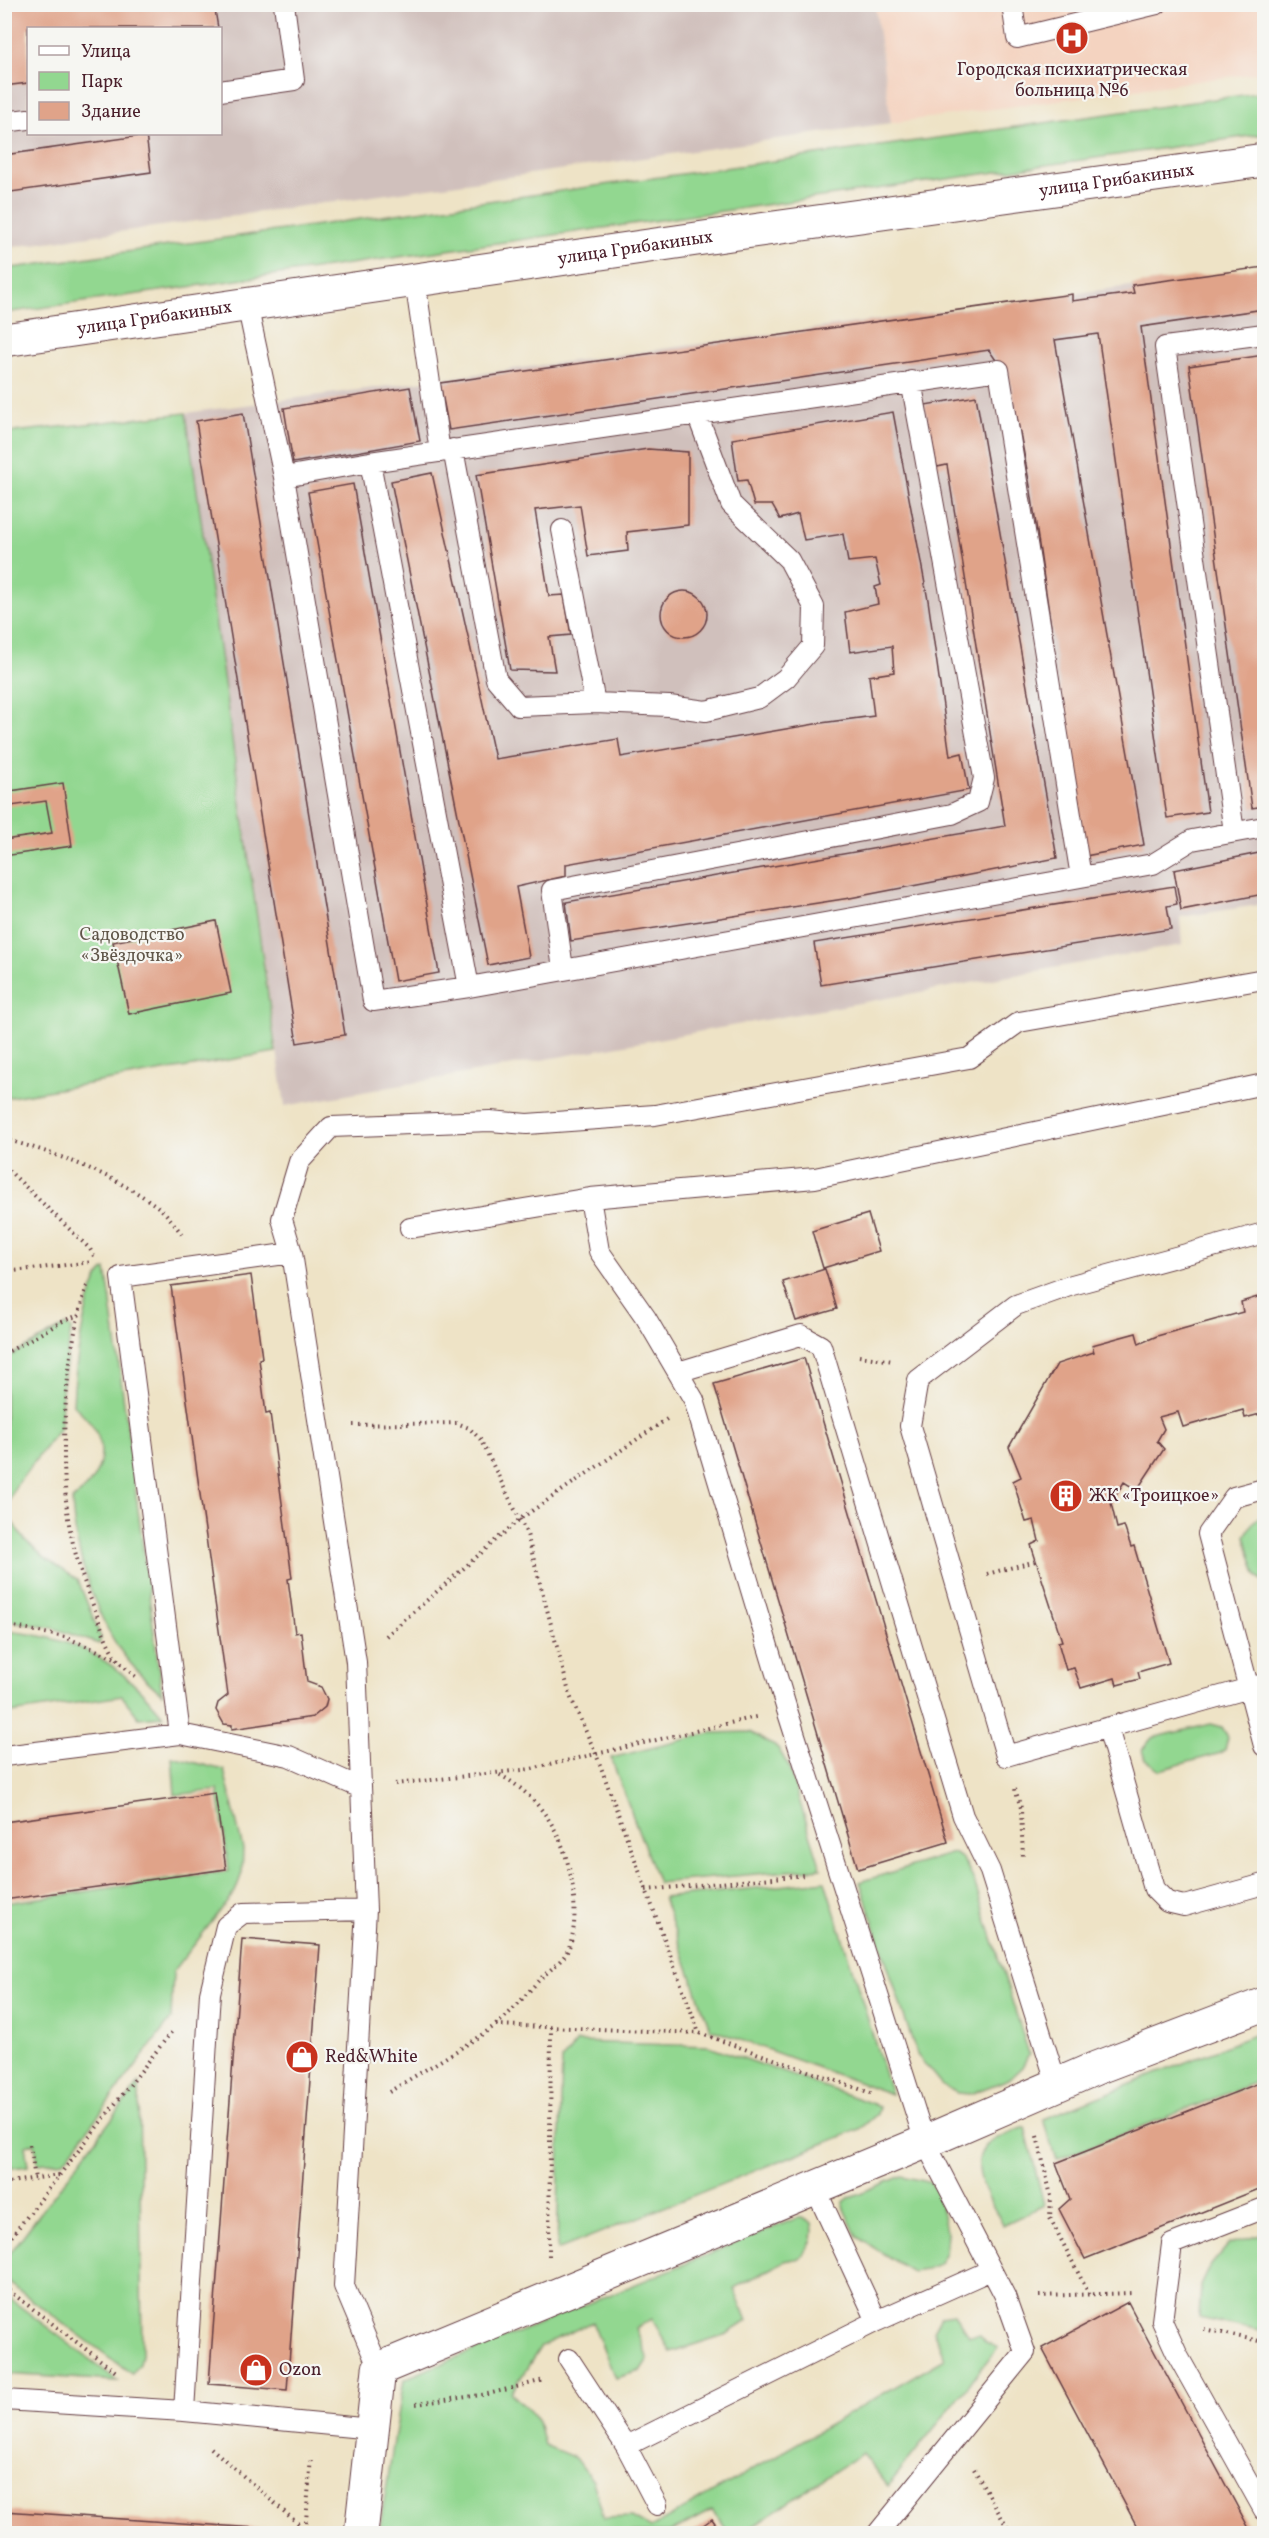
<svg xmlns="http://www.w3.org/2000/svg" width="1269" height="2538" font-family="Vollkorn,serif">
  <rect width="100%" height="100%" fill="#f6f6f2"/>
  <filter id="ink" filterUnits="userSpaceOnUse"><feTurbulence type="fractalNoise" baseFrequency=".0167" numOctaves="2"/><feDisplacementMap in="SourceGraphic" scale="12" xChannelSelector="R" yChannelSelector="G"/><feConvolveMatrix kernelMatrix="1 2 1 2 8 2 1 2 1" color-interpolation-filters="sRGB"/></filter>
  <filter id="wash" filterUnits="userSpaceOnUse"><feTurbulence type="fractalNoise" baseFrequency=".008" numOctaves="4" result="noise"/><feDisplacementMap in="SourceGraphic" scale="24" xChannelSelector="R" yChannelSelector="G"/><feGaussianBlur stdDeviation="1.35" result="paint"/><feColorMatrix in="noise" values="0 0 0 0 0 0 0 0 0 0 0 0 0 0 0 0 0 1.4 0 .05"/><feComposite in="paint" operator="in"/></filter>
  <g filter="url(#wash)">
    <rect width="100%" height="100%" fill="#eee3c6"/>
    <path fill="#f4d3c0" d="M875,5H1264V72L891,123Z"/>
    <path fill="#d0c0bc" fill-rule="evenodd" d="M4,5H875L891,123L5,248ZM28,28H220V134H28Z
      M1264,268V904L1180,917L1182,945L285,1106L186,413Z"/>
    <path fill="#92d790" stroke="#6e7b5e" stroke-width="1.5" d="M1264,92V134L5,313V269Z
      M186,413L276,1052L5,1098V433Z
      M106,1269L110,1295L162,1694C147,1681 134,1669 123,1654C94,1614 74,1549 72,1500C111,1471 110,1435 73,1405C74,1379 84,1282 106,1269Z
      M66,1325L71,1329L62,1393L61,1427L15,1487L5,1512L25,1540L44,1557L78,1580L101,1638L99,1644L53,1628L5,1620V1359Z
      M1264,1514V1582L1256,1575L1245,1536L1253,1522Z
      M5,1631C77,1637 118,1660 163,1716L139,1718L122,1696L5,1714Z
      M1211,1724L1222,1727L1228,1737L1225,1750L1221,1753L1160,1770L1145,1760L1142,1750L1152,1738Z
      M750,1732L778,1748L788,1765L821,1868L658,1883L611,1758L711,1733Z
      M172,1757L224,1770L243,1849L242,1873L235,1892L173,1972L171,2019L64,2161L38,2164L35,2144L25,2146L28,2166L5,2169V1903L229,1871L218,1790L175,1795Z
      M953,1853C965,1857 969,1871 974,1881L1029,2054L1022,2067L1009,2079L970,2094L957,2093L942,2085L917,2055L860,1882Z
      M825,1881L891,2094L710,2029L663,1898Z
      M1264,2031V2079L1056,2160L1043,2119Z
      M577,2042L709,2046L879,2106L877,2114L860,2129L557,2250L562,2060Z
      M139,2083L142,2355L140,2364L132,2374L5,2280L4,2261Z
      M1025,2127L1044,2205L1003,2225C992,2203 962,2161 991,2142C1001,2135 1014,2131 1025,2127Z
      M902,2176L931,2183L937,2191L947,2233L945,2254L938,2264L925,2270L912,2272L857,2237L843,2207L844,2202L850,2197Z
      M797,2218H803L812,2223C815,2238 810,2246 801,2258L785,2261L734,2288L747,2321L727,2334L671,2352L652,2319L636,2328L648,2359L640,2371L615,2378L592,2322L541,2346L511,2393L537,2418L544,2445L576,2458L593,2481L604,2518L632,2517L651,2528L945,2358L933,2331L941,2316L954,2314L969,2336L980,2335L986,2342L998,2348L888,2486L862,2453L743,2533H729L712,2510L669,2533H379L404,2379Z
      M1264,2234V2332L1199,2318L1201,2286L1211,2265L1229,2244Z
      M4,2295H5L118,2381L5,2374Z"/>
    <g id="blocks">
      <path fill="#e0a389" d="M4,4H214L218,28H28V83L4,86Z
        M146,135L151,172L4,193V155Z
        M1264,267V309L1141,327L1208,812L1167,818L1098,334L1055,340L1144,845L1085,856L1031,491L1008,369H1002L989,350L449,430L440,383L1072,294V301L1134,293L1132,285Z
        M1264,355V806L1252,808L1189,366Z
        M410,387L420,441L293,463L284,408Z
        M976,396L1057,858L850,898L571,941L566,902L1005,826L947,465L937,467L925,405Z
        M893,412L928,600L950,756L962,753L969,790L566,864V876L516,887L529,957L488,965L391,481L432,473L495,759L618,739L621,757L821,723L874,716L869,676L894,672L892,646L850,652L845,612L878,604L875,587L881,585L875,559L848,562L843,534L804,540L798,514L780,519L772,505H754L747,480L738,481L732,439Z
        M243,413L345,1035L297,1043L196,421Z
        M648,449L688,452V525L627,532L628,551L588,556L580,505L535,510L549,596L564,595L571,635L549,637L555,671L510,670L476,475Z
        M353,484L439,973L395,981L308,492Z
        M661 614a23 23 0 1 1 46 0a23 23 0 1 1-46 0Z
        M63,783L72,846L4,856V840L52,833L46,801L4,807V792Z
        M1264,852V894L1181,910L1174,870Z
        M1174,886L1177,904L1167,906L1171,929L821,985L814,943Z
        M216,921L231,993L129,1014L113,942Z
        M868,1214L879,1251L823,1268L812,1231Z
        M825,1269L837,1309L796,1321L783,1282Z
        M251,1275L262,1358L259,1359L266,1414L270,1413L292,1578L288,1579L295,1633L301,1632L307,1682L321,1687L327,1699L325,1707L313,1717L232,1729V1725L224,1724L216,1710L218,1703L228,1695L171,1286Z
        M1264,1295V1413L1245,1418L1243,1410L1183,1427L1178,1412L1159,1417L1164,1429L1157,1441L1164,1449L1137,1490L1124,1482L1111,1503L1117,1528L1124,1526L1131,1547L1134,1546L1169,1663L1138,1672L1140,1679L1117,1685L1115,1678L1081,1688L1074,1668L1066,1670L1058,1642L1062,1641L1031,1545L1039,1541L1034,1520L1026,1522L1013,1481L1021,1477L1009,1447L1057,1364L1094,1352L1092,1345L1136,1333L1139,1344L1157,1336L1243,1312L1241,1302Z
        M804,1358L948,1842L858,1869L714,1384Z
        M215,1793L226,1869L4,1900V1822Z
        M242,1939L320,1945L287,2390L209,2384Z
        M1264,2081V2187L1085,2259L1059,2209L1070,2199L1056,2163Z
        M1128,2302L1164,2370L1252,2534H1141L1042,2348Z
        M4,2511L284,2530V2534H4Z
        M712,2519L723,2534H691L709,2521Z"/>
    </g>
  </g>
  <g filter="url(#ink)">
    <use href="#blocks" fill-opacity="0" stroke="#633c42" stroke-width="1.5"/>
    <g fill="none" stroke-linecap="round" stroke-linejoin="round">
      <g stroke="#633c42" stroke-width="22">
        <path id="service" d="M1012,4L1017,38L1157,4
          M220,91L294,80L284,4
          M4,122L28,119
          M415,280L440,452
          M247,304L284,477
          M453,449L496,679L519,706L595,703L669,706L706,711L759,698L786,678L813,646L814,607L789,560L731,504L697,414
          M370,462L469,987
          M562,530L595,703
          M1234,832L1165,347L1264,334
          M1081,877L999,370L370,462L284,477L373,1001L469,987L1153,864L1192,840L1264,827
          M563,969L552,890L952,814L978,802L984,778L911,381
          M590,1198L599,1251L646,1318L694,1400L787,1710L925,2142L1005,2296L1025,2352L877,2534
          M410,1228L590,1198L815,1178L1264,1084
          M1264,1233L1072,1285L1016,1305L918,1380L910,1426L1006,1756L1264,1684
          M678,1372L801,1335L821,1346L963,1816L990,1871L1057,2085
          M1264,1489L1234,1497L1208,1534L1264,1746
          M1108,1728L1154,1889L1167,1902L1184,1906L1264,1884
          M180,1734L121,1277L292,1253
          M4,1756L180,1734L289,1756L361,1788
          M815,2188L877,2321
          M1264,2208L1172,2244L1162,2321L1178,2356L1264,2510
          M569,2359L626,2446L657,2505
          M379,2369L344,2286L366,1910L356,1662L292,1253L282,1219L299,1162L331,1127L490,1121L527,1124L655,1115L969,1058L1019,1022L1264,979
          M4,2400L184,2411L372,2429
          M184,2411L210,1993L226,1926L243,1913L366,1910
          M626,2446L877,2321L991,2270"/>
      </g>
      <g stroke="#633c42" stroke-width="35">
        <path id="minor" d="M361,2534L379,2369L925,2142L1096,2068L1264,2004"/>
      </g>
      <g stroke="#633c42" stroke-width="35">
        <g id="tertiary">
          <path id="s1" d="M4,340L731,234L1264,160"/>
        </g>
      </g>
      <path stroke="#633c42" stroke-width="4" stroke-dasharray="1.5 4.5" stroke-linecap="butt" d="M4,1139C56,1153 115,1175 158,1207C168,1214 175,1226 183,1235
        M4,1166L90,1249L95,1258
        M4,1272L93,1262
        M87,1286C65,1350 59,1452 68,1518C73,1550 83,1581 95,1610C101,1626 108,1647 118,1660C124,1667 132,1673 138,1679
        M4,1354L63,1321L79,1315
        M859,1356L893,1361
        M353,1425L457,1423L469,1428L480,1439L527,1534L570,1696L596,1754L699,2033
        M987,1574L1036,1561
        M4,1625L65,1637L117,1659
        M386,1636L520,1519L667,1419
        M395,1784L531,1769L756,1717
        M1015,1789L1021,1808L1023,1859
        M646,1890L805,1875
        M496,2025L699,2033L874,2094
        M389,2092C424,2070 460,2050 493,2027C511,2014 526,1994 541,1978C549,1971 562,1961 567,1952C580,1925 574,1881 565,1854C555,1820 528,1788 496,1773
        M1037,2136L1051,2196L1050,2218L1089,2294
        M30,2145L35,2179
        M4,2183L59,2175
        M4,2246L173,2030
        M549,2256L551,2027
        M4,2287L116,2372
        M1039,2296L1133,2293
        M1204,2329L1264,2342
        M416,2404L488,2394L544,2380
        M211,2448L310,2534
        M974,2469L1011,2534
        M305,2534L311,2457"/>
      <use href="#service" stroke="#fff" stroke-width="20"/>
      <use href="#minor" stroke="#fff" stroke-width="33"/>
      <use href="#tertiary" stroke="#fff" stroke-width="33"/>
    </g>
  </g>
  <defs>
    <g id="hospital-disc" transform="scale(1.725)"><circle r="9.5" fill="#c8321e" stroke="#f6f6f2"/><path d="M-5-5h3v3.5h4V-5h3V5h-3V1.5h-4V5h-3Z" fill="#fff"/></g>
    <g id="building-disc" transform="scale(1.725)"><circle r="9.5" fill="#c8321e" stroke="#f6f6f2"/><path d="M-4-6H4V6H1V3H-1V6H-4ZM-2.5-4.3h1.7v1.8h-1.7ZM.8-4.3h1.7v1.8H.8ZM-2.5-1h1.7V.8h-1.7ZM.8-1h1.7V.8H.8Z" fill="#fff"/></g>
    <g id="shop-disc" transform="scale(1.725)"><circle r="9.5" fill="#c8321e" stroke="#f6f6f2"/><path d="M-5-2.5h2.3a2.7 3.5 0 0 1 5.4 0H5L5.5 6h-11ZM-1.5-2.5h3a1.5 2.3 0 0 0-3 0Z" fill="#fff"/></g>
  </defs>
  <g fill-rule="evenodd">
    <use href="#hospital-disc" x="1072" y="38"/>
    <use href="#building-disc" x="1066" y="1496"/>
    <use href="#shop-disc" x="302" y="2057"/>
    <use href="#shop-disc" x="256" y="2370"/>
  </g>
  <g text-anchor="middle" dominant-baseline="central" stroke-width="4.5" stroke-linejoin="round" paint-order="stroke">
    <g font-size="18" fill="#4a1f2b" stroke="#f6f6f2" text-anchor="start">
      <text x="1072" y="70" text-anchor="middle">Городская психиатрическая<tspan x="1072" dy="21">больница №6</tspan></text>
      <text x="1089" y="1496">ЖК «Троицкое»</text>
      <text x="325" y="2057">Red&amp;White</text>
      <text x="279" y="2370">Ozon</text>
    </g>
    <g font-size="18" fill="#4a1f2b" stroke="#f6f6f2">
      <text stroke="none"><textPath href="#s1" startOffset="1124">улица Грибакиных</textPath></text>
      <text stroke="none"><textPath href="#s1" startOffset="638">улица Грибакиных</textPath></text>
      <text stroke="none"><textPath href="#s1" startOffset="152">улица Грибакиных</textPath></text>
    </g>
    <g font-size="18" fill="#605649" stroke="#f6f6f2">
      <text x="132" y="935">Садоводство<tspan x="132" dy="21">«Звёздочка»</tspan></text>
    </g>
  </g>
  <rect width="1269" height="2538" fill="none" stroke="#f6f6f2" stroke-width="24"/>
  <rect x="27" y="27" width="195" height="108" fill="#f6f6f2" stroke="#b1a0a2" stroke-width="1.5"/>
  <rect x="39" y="46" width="30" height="9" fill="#ffffff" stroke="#b1a0a2" stroke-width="1.5"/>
  <text x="81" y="57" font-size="18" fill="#4a1f2b">Улица</text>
  <rect x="39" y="72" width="30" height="18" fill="#92d790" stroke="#b1a0a2" stroke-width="1.5"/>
  <text x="81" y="87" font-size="18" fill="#4a1f2b">Парк</text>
  <rect x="39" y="102" width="30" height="18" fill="#e0a389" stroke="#b1a0a2" stroke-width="1.5"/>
  <text x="81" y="117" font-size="18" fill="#4a1f2b">Здание</text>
</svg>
